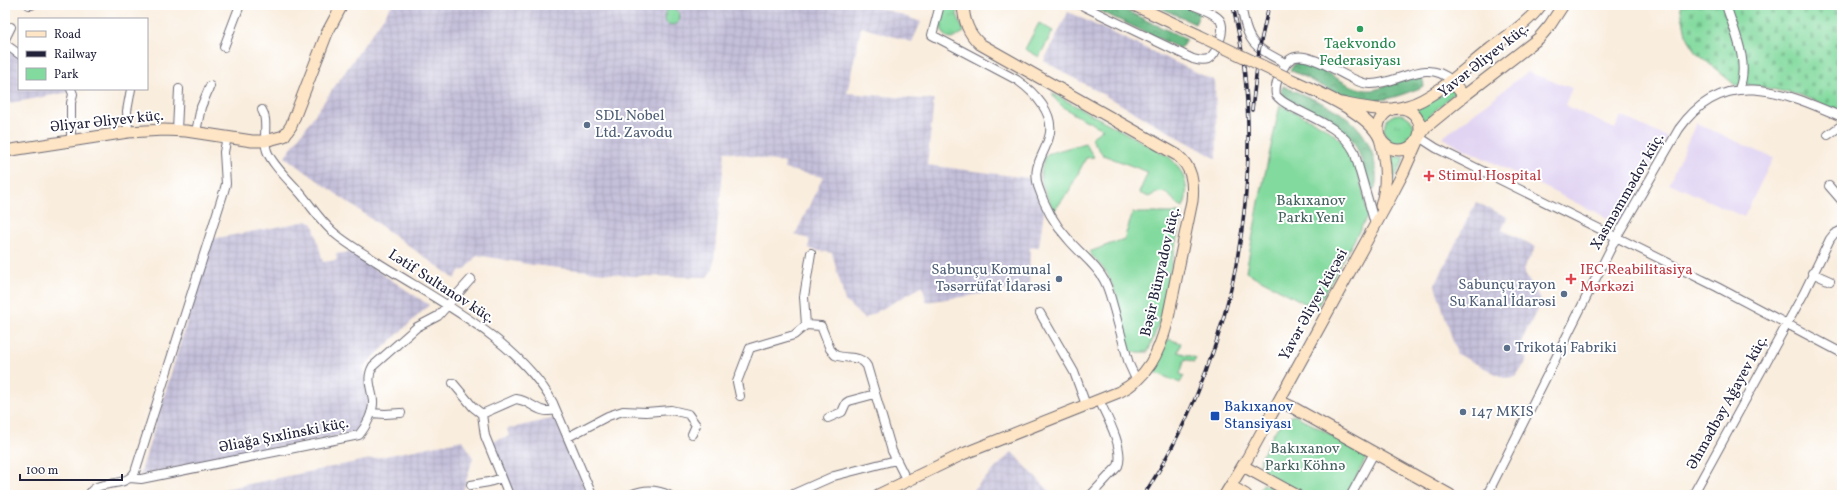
<svg xmlns="http://www.w3.org/2000/svg" width="1847" height="500" font-family="Vollkorn,serif">
  <defs>
    <pattern id="industrial-grid" width="8" height="8" patternUnits="userSpaceOnUse"><rect width="8" height="8" fill="#c5c0da"/><path d="M0 4h8M4 0v8" fill="none" stroke="#a9a5bc"/></pattern>
    <pattern id="grass-tufts" width="24" height="20" patternUnits="userSpaceOnUse"><rect width="24" height="20" fill="#83da9f"/><path d="M3 7l-1-3M5 7V3M7 7l1-3M15 17l-1-3M17 17v-4M19 17l1-3" fill="none" stroke="#71bb8a"/></pattern>
    <pattern id="forest-crowns" width="20" height="18" patternUnits="userSpaceOnUse"><rect width="20" height="18" fill="#6aba86"/><path d="M2 6a3 3 0 1 1 6 0M12 15a3 3 0 1 1 6 0" fill="none" stroke="#57976f"/></pattern>
    <pattern id="cemetery-stones" width="16" height="16" patternUnits="userSpaceOnUse"><rect width="16" height="16" fill="#83da9f"/><path d="M2 7V4a2 2 0 0 1 4 0v3zM10 15v-3a2 2 0 0 1 4 0v3z" fill="#71bb8a"/></pattern>
  </defs>
  <rect width="100%" height="100%" fill="#fff"/>
  <filter id="ink" filterUnits="userSpaceOnUse"><feTurbulence type="fractalNoise" baseFrequency=".025" numOctaves="2"/><feDisplacementMap in="SourceGraphic" scale="8" xChannelSelector="R" yChannelSelector="G"/><feConvolveMatrix kernelMatrix="1 2 1 2 8 2 1 2 1" color-interpolation-filters="sRGB"/></filter>
  <filter id="wash" filterUnits="userSpaceOnUse"><feTurbulence type="fractalNoise" baseFrequency=".012" numOctaves="4" result="noise"/><feDisplacementMap in="SourceGraphic" scale="16" xChannelSelector="R" yChannelSelector="G"/><feGaussianBlur stdDeviation="0.9" result="paint"/><feColorMatrix in="noise" values="0 0 0 0 0 0 0 0 0 0 0 0 0 0 0 0 0 1.4 0 .05"/><feComposite in="paint" operator="in"/></filter>
  <g filter="url(#wash)">
    <rect width="100%" height="100%" fill="#f9eddd"/>
    <path fill="#e1d4f3" d="M1527,72L1572,88L1565,105L1615,129L1621,116L1667,137L1620,224L1442,138Z
      M1696,123L1773,158L1744,217L1669,183Z"/>
    <path fill="url(#industrial-grid)" d="M392,5H873L921,22L912,42L861,27L847,93L934,100L927,165L1029,178L1044,210L1039,247L1030,248L1029,287L926,302L923,286L864,319L845,301L832,253L809,249V239L795,235L823,177L784,169L785,163L725,151L713,269L707,277L632,276L533,265L477,255L465,270L459,271L455,279L285,157Z
      M1068,12L1215,81L1217,159L1044,61Z
      M5,48L19,57V89H65L70,92L5,104Z
      M1476,202L1507,217L1502,230L1536,247L1523,269L1541,302L1516,352L1528,359L1516,377L1504,378L1457,354L1435,285Z
      M308,221L313,224L323,262L337,260L336,254L349,252L429,305L363,367L370,402L357,432L140,475L212,239Z
      M555,418L588,495H512L490,442L509,436L507,429Z
      M463,440L473,458L462,495H195Z
      M1012,452L1053,495H968Z"/>
    <path fill="url(#grass-tufts)" stroke="#527e6d" d="M944,5H957V14L964,32L952,39L947,38C937,27 941,18 944,5Z
      M664 17a8 8 0 1 1 16 0a8 8 0 1 1-16 0Z
      M1453,89L1455,92L1424,121L1416,109Z
      M1384 129a15 15 0 1 1 30 0a15 15 0 1 1-30 0Z
      M1387,155L1405,158L1391,185Z"/>
    <path fill="url(#forest-crowns)" stroke="#466e60" d="M1087,5H1114L1186,39L1181,49Z
      M1154,5H1182L1200,13L1195,24Z
      M1301,61C1324,66 1349,92 1372,90C1385,89 1412,72 1422,77L1424,85L1420,88C1406,93 1392,99 1378,100C1349,104 1316,82 1290,70L1296,62Z
      M1283,86C1322,104 1363,113 1374,160C1376,170 1378,181 1374,190L1371,191L1368,187C1364,173 1362,156 1354,143C1341,121 1303,112 1283,96L1281,91Z"/>
    <path fill="url(#cemetery-stones)" stroke="#527e6d" d="M1680,5H1842V113L1800,95L1757,86L1735,85L1695,52L1686,34Z"/>
    <path fill="#83da9f" stroke="#527e6d" d="M1039,23L1053,31L1039,57L1025,49Z
      M1052,93L1168,156C1182,168 1192,188 1183,207C1170,202 1169,184 1149,197L1139,193L1148,172L1103,155L1091,138L1103,129C1089,121 1057,109 1052,93Z
      M1280,105C1301,116 1335,128 1347,148C1359,165 1363,195 1368,215L1316,309L1246,272L1260,197Z
      M1085,143L1094,157L1086,158L1069,191L1054,211C1045,191 1034,176 1047,154Z
      M1133,213H1182L1160,320L1148,352H1129L1116,294L1107,273L1089,252L1124,239Z
      M1168,339L1181,343L1178,352L1196,358L1194,362L1185,359L1180,374L1184,376L1180,383L1154,372Z
      M1295,415L1368,455L1346,495H1304L1262,472L1260,463L1261,458C1269,444 1278,417 1295,415Z
      M1263,484L1284,495H1257Z"/>
  </g>
  <g filter="url(#ink)">
    <g fill="none" stroke-linecap="round" stroke-linejoin="round">
      <g stroke="#6d6974" stroke-width="10">
        <path id="street" d="M29,5H32
          M940,5L932,35L1017,80C1034,92 1056,114 1049,137C1044,156 1032,165 1038,186C1044,205 1055,225 1068,239C1079,253 1096,264 1104,280C1109,289 1111,299 1114,309C1119,327 1124,346 1129,364L1134,375L1139,379
          M1081,5L1193,59C1197,60 1203,62 1208,60C1217,55 1226,29 1220,20C1215,13 1200,8 1192,5
          M1241,5C1248,43 1251,45 1285,63
          M1726,5C1734,31 1750,62 1739,89
          M5,39L11,27
          M5,44L19,54
          M224,47L240,5
          M71,89L73,94L71,103V140
          M262,110C269,121 262,137 267,151C272,165 291,182 301,194C311,206 320,220 332,231C345,243 362,252 377,262C436,300 518,339 553,403L592,495
          M177,130L179,89
          M128,132L127,111L131,89
          M196,132L201,107L210,86
          M1828,135L1842,125
          M1419,137L1436,148L1717,287L1842,353
          M1829,186L1842,201
          M1375,224L1354,151C1342,129 1317,120 1296,109C1289,105 1281,102 1276,95C1274,85 1279,77 1283,69C1297,34 1346,84 1370,84C1398,85 1425,57 1451,80
          M1812,273L1830,281
          M1040,313L1074,372L1086,405
          M806,325L804,297L811,253
          M453,383L473,407L482,414
          M740,396L737,382L750,348L794,335L806,325L821,326L830,349L835,355C846,360 860,354 867,366L892,451L907,481
          M371,413L385,414L401,413
          M828,418L842,412L846,403L849,401L875,394
          M568,437L608,416L623,411L646,412L671,410L688,414L696,425L692,434
          M130,478L141,479L359,435C366,427 374,411 373,400C371,387 366,378 373,366L417,327L438,316L471,279
          M471,485L489,482L502,478
          M89,495C96,478 124,490 135,472L224,191L226,184L224,152L227,137
          M509,495L485,436L482,414L516,399C533,401 537,415 556,410
          M630,495C644,489 655,489 669,495
          M791,495L834,476L896,460
          M1091,495L1118,466C1125,449 1106,415 1099,400
          M1351,495L1374,453
          M1487,495L1616,238L1679,129C1724,65 1783,92 1842,117
          M1693,495L1804,293L1830,239L1834,234L1842,230"/>
      </g>
      <g stroke="#6d6974" stroke-width="13">
        <path id="secondary" d="M1134,5L1198,35
          M1451,80L1464,96
          M1294,81C1318,92 1370,114 1380,139C1383,148 1384,158 1385,167C1386,180 1385,193 1381,206
          M1341,103C1362,107 1386,113 1407,106C1434,99 1468,66 1490,49C1507,36 1528,23 1541,5
          M1378 129a21 21 0 1 1 42 0a21 21 0 1 1-42 0Z
          M5,151L128,132L164,130L186,131L252,141H265L284,136L291,126L327,33L342,5
          M1279,401L1292,407L1450,495
          M1243,466L1296,495
          M1231,486L1246,495
          M878,495L963,454L1119,392C1148,378 1159,352 1167,323L1192,201C1194,182 1192,167 1177,155L980,44C968,33 964,21 963,5
          M1225,495L1247,459L1390,198L1403,173L1419,137L1426,127L1464,96L1539,38L1550,25L1563,5"/>
      </g>
      <use href="#street" stroke="#fff" stroke-width="8"/>
      <use href="#secondary" stroke="#fee5c5" stroke-width="11"/>
      <g stroke="#22223b" stroke-width="3.5">
        <path id="rail" d="M1252,110L1259,50L1269,5
          M1144,495C1225,369 1261,216 1244,67C1242,47 1237,26 1233,5"/>
      </g>
      <use href="#rail" stroke="#fff" stroke-width="2" stroke-dasharray="6" stroke-linecap="butt"/>
      <g stroke="#6d6974" stroke-width="13" stroke-linecap="butt">
        <path id="secondary-bridge" d="M1198,35L1294,81"/>
      </g>
      <use href="#secondary-bridge" stroke="#fee5c5" stroke-width="11"/>
    </g>
  </g>
  <circle fill="#2e9e5b" stroke="#fff" stroke-width="1.5" cx="1360" cy="29" r="4"/>
  <g fill="#5c6f8a" stroke="#fff" stroke-width="1.5">
    <circle cx="587" cy="125" r="4"/>
    <circle cx="1059" cy="279" r="4"/>
    <circle cx="1564" cy="294" r="4"/>
    <circle cx="1507" cy="348" r="4"/>
    <circle cx="1463" cy="412" r="4"/>
  </g>
  <g fill="#e0444e" stroke="#fff" stroke-width="1.5">
    <path d="M1427 170h4v4h4v4h-4v4h-4v-4h-4v-4h4z"/>
    <path d="M1569 273h4v4h4v4h-4v4h-4v-4h-4v-4h4z"/>
  </g>
  <rect fill="#1a4fb4" stroke="#fff" stroke-width="1.5" x="1210" y="411" width="10" height="10" rx="2"/>
  <g text-anchor="middle" dominant-baseline="central" stroke-width="4" stroke-linejoin="round" paint-order="stroke">
    <g font-size="15" fill="#27864d" stroke="#fff">
      <text x="1360" y="44">Taekvondo<tspan x="1360" dy="17">Federasiyası</tspan></text>
    </g>
    <g font-size="15" fill="#22223b" stroke="#fff">
      <text transform="translate(1484 61) rotate(-38)">Yavər Əliyev küç.</text>
      <text transform="translate(107 122) rotate(-6)">Əliyar Əliyev küç.</text>
      <text transform="translate(1628 192) rotate(-60)">Xasməmmədov küç.</text>
      <text transform="translate(1161 272) rotate(-77)">Bəşir Bünyadov küç.</text>
      <text transform="translate(441 287) rotate(33)">Lətif Sultanov küç.</text>
      <text transform="translate(1314 305) rotate(-61)">Yavər Əliyev küçəsi</text>
      <text transform="translate(1728 403) rotate(-61)">Əhmədbəy Ağayev küç.</text>
      <text transform="translate(284 436) rotate(-11)">Əliağa Şıxlinski küç.</text>
    </g>
    <g font-size="15" fill="#4e5e75" stroke="#fff" text-anchor="start">
      <text x="595" y="116">SDL Nobel<tspan x="595" dy="17">Ltd. Zavodu</tspan></text>
      <text x="1051" y="270" text-anchor="end">Sabunçu Komunal<tspan x="1051" dy="17">Təsərrüfat İdarəsi</tspan></text>
      <text x="1556" y="285" text-anchor="end">Sabunçu rayon<tspan x="1556" dy="17">Su Kanal İdarəsi</tspan></text>
      <text x="1515" y="348">Trikotaj Fabriki</text>
      <text x="1471" y="412">147 MKIS</text>
    </g>
    <g font-size="15" fill="#be3a42" stroke="#fff" text-anchor="start">
      <text x="1438" y="176">Stimul Hospital</text>
      <text x="1580" y="270">IEC Reabilitasiya<tspan x="1580" dy="17">Mərkəzi</tspan></text>
    </g>
    <g font-size="15" fill="#44625e" stroke="#fff">
      <text x="1311" y="201">Bakıxanov<tspan x="1311" dy="17">Parkı Yeni</tspan></text>
      <text x="1305" y="449">Bakıxanov<tspan x="1305" dy="17">Parkı Köhnə</tspan></text>
    </g>
    <g font-size="15" fill="#164399" stroke="#fff" text-anchor="start">
      <text x="1224" y="407">Bakıxanov<tspan x="1224" dy="17">Stansiyası</tspan></text>
    </g>
  </g>
  <rect width="1847" height="500" fill="none" stroke="#fff" stroke-width="20"/>
  <rect x="18" y="18" width="130" height="72" fill="#ffffff" stroke="#a7a7b1"/>
  <rect x="26" y="31" width="20" height="6" fill="#fee5c5" stroke="#a7a7b1"/>
  <text x="54" y="38" font-size="12" fill="#22223b">Road</text>
  <rect x="26" y="51" width="20" height="6" fill="#22223b" stroke="#a7a7b1"/>
  <text x="54" y="58" font-size="12" fill="#22223b">Railway</text>
  <rect x="26" y="68" width="20" height="12" fill="#83da9f" stroke="#a7a7b1"/>
  <text x="54" y="78" font-size="12" fill="#22223b">Park</text>
  <path d="M20 474v6h102v-6" fill="none" stroke="#22223b" stroke-width="2"/>
  <text x="26" y="474" font-size="12" fill="#22223b" stroke="#ffffff" stroke-width="3" paint-order="stroke">100 m</text>
</svg>
